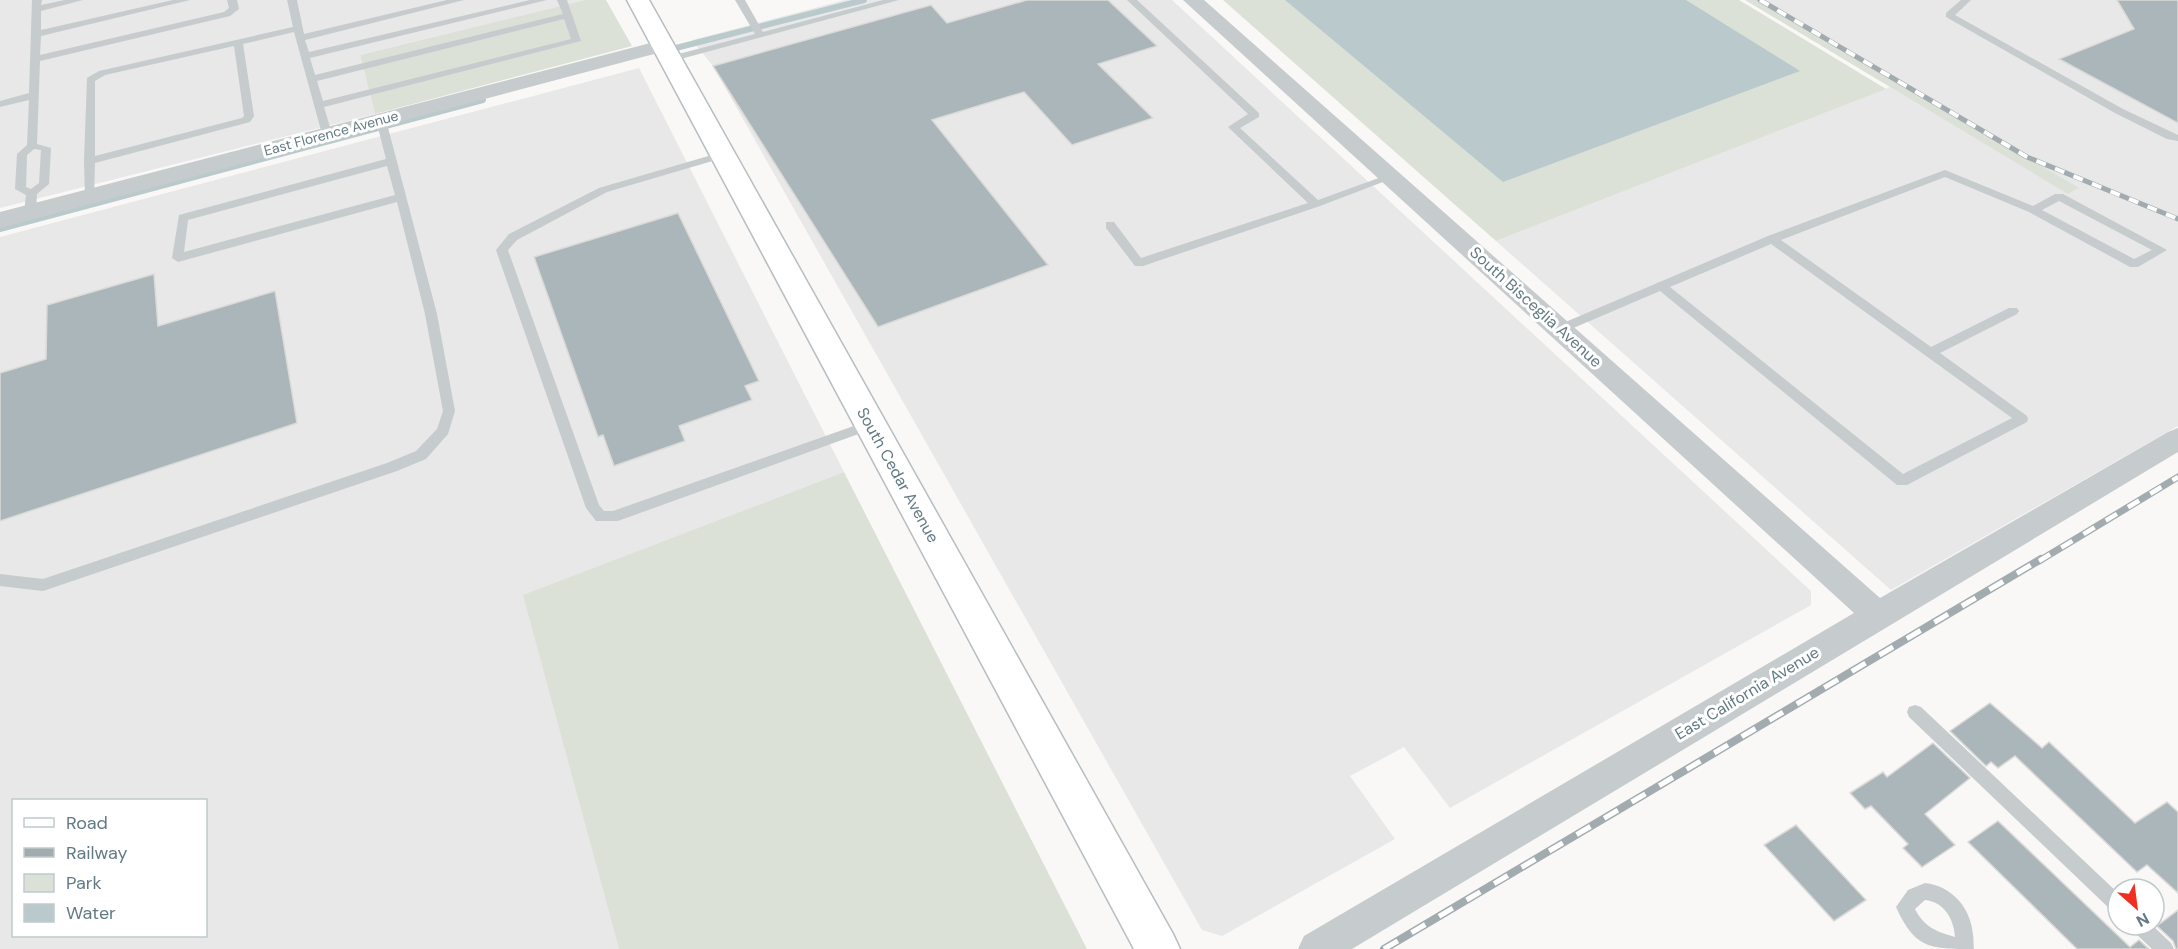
<svg xmlns="http://www.w3.org/2000/svg" width="2178" height="949" font-family="'DM Sans',sans-serif">
  <rect width="100%" height="100%" fill="#f9f8f6"/>
  <path fill="#e7e8e7" fill-rule="evenodd" d="M0,0H585L360,55L375,114L0,208Z
    M845,0H1172L1811,591V605L1450,808L1404,747L1350,776L1395,839L1222,936L1202,930L713,66L692,40Z
    M1762,0H2178V426L1891,590L1496,241L1890,87L2068,193L2078,189Z
    M639,68L844,472L524,595L619,949H0V237ZM14,800H206V936H14Z"/>
  <path fill="#dbe1d7" d="M585,0H606L632,46L375,114L360,55Z
    M1223,0H1739L1886,89L1496,241Z
    M1745,0H1762L2079,188L2068,194Z
    M844,472L1087,949H619L523,595Z"/>
  <path fill="#bacacc" d="M1285,0H1686L1800,71L1503,182Z"/>
  <g fill="none" stroke-linecap="round" stroke-linejoin="round">
    <path stroke="#bacacc" stroke-width="6" d="M668,50L864,0
      M0,229L483,100"/>
  </g>
  <path fill="#aab6ba" stroke="#dbdad8" stroke-width="1.5" d="M1027,0H1108L1157,46L1098,64L1153,118L1072,145L1024,92L932,120L1048,265L878,327L713,66L931,5L947,23Z
    M2117,0H2178V123L2059,59L2134,29Z
    M678,213L759,381L745,386L752,400L679,426L685,441L614,466L603,435L598,437L534,257Z
    M154,274L158,326L275,291L297,423L0,521V373L46,359L47,305Z
    M1990,703L2042,748L2049,742L2135,823L2167,802L2178,812V893L2147,865L2137,872L2015,756L1998,768L1991,762L1986,766L1950,731Z
    M1933,743L1970,778L1925,814L1955,845L1922,867L1903,848L1908,844L1871,806L1865,809L1850,793L1883,772L1887,777Z
    M1998,821L2130,947L2139,940L2149,949H2077L1968,842Z
    M1796,825L1866,900L1834,921L1764,845Z
    M2178,910V949H2176L2173,941L2157,926Z"/>
  <g fill="none" stroke-linecap="round" stroke-linejoin="round">
    <g stroke="#b6bec1" stroke-width="3">
      <path id="secondary" d="M627,0H649L1173,934L1180,949H1134Z"/>
    </g>
    <path fill="#c6cbce" fill-rule="evenodd" d="M32,0H42L41,5L65,0H83L41,11V30L173,0H190L41,36L40,55L224,12L229,8L227,0H237L239,9L230,16L40,61L37,144L51,148L49,184L37,194L36,212L30,216L24,212L26,195L15,189L17,154L27,145L29,100L0,107V101L29,93ZM34,149L41,150L39,183L31,189L26,187L27,155Z
      M287,0H297L304,34L447,0H464L305,40L309,52L530,0H547L310,58L315,75L563,14L557,0H567L581,41L324,107L332,134L327,137L322,134L294,32L243,44L254,116L250,122L95,163L94,197L93,199H85L84,161L87,78L99,71L293,27ZM564,19L571,39L323,101L317,81ZM234,46L244,116L242,118L95,156V81L105,75Z
      M735,0H745L763,32L883,0H899L673,61H667V57L755,34Z
      M1127,0H1137L1259,113V117L1240,128L1318,200L1387,175L1391,174L1396,177L1320,206L1143,266H1135L1106,228V222H1114L1141,258L1308,203L1228,127L1248,114Z
      M1961,0H1971L1955,15L2123,109L2178,135V141L2167,139L2115,113L1946,17V13Z
      M381,117L386,120L437,314L455,411L448,434L426,459L397,471L43,591L0,586V574L43,579L387,463L416,451L437,429L443,411L425,314L397,202L178,262L172,258L179,215L386,159L376,120ZM387,166L395,195L184,252L188,220Z
      M722,152L727,155L726,157L607,192L517,240L508,250L599,505L604,511H613L865,422L870,420L877,425L875,428L618,521H596L586,508L496,250L509,234L599,188Z
      M1945,170L2033,206L2055,194H2063L2167,250L2138,267H2130L2029,212L1945,177L1781,240L1931,347L2009,308H2017L2019,311L2017,314L1940,353L2027,416L2028,419L2027,422L1907,485H1897L1660,291L1564,332H1556L1554,329L1556,326L1768,236ZM2059,201L2152,250L2134,259L2042,210ZM1771,244L2012,418L1903,474L1670,287Z
      M1915,705L1921,707L2118,893V914L2112,911L1909,717L1907,712L1909,707Z
      M1925,883C1952,886 1971,908 1973,935C1974,940 1973,944 1974,949C1930,949 1915,949 1896,907L1908,890ZM1925,900C1944,902 1954,919 1955,937C1937,932 1924,927 1915,909Z
      M2130,925H2152L2171,943L2174,949H2152L2133,931Z"/>
    <path fill="#c6cbce" fill-rule="evenodd" d="M1183,0H1204L1880,598L2168,432L2178,428V452L1352,949H1298L1304,936L1854,613Z
      M662,40L669,42L672,46L669,50L0,228V212Z"/>
    <use href="#secondary" fill="#fff" fill-rule="evenodd"/>
    <g stroke="#a2acb0" stroke-width="5">
      <path id="rail-far2" d="M1760,0L2027,157L2178,219"/>
    </g>
    <g stroke="#a2acb0" stroke-width="7">
      <path id="rail-far1" d="M2039,561L2178,477"/>
    </g>
    <g stroke="#a2acb0" stroke-width="8">
      <path id="rail" d="M1384,949L2041,559"/>
    </g>
    <use href="#rail-far2" stroke="#fff" stroke-width="4" stroke-dasharray="10" stroke-linecap="butt"/>
    <use href="#rail-far1" stroke="#fff" stroke-width="4.5" stroke-dasharray="13" stroke-linecap="butt"/>
    <use href="#rail" stroke="#fff" stroke-width="5" stroke-dasharray="16" stroke-linecap="butt"/>
  </g>
  <g text-anchor="middle" dominant-baseline="central" stroke-width="6" stroke-linejoin="round" paint-order="stroke">
    <g font-size="14" fill="#627a83" stroke="#fff">
      <text transform="translate(331 133) rotate(-15)">East Florence Avenue</text>
    </g>
    <g font-size="16" fill="#627a83" stroke="#fff">
      <text transform="translate(1536 307) rotate(42)">South Bisceglia Avenue</text>
      <text transform="translate(898 475) rotate(61)">South Cedar Avenue</text>
      <text transform="translate(1747 693) rotate(-31)">East California Avenue</text>
    </g>
  </g>
  <rect x="12" y="799" width="195" height="138" fill="#ffffff" stroke="#c0cacd" stroke-width="1.5"/>
  <rect x="24" y="818" width="30" height="9" fill="#ffffff" stroke="#c0cacd" stroke-width="1.5"/>
  <text x="66" y="829" font-size="18" fill="#627a83">Road</text>
  <rect x="24" y="848" width="30" height="9" fill="#a2acb0" stroke="#c0cacd" stroke-width="1.5"/>
  <text x="66" y="859" font-size="18" fill="#627a83">Railway</text>
  <rect x="24" y="874" width="30" height="18" fill="#dbe1d7" stroke="#c0cacd" stroke-width="1.5"/>
  <text x="66" y="889" font-size="18" fill="#627a83">Park</text>
  <rect x="24" y="904" width="30" height="18" fill="#bacacc" stroke="#c0cacd" stroke-width="1.5"/>
  <text x="66" y="919" font-size="18" fill="#627a83">Water</text>
  <g transform="translate(2136 907) rotate(152)"><circle r="28" fill="#ffffff" stroke="#c0cacd" stroke-width="1.5"/>
  <path d="M0-4.5L10 22L0 15L-10 22Z" fill="#ef3020"/>
  <text y="-9" font-size="16" font-weight="bold" text-anchor="middle" fill="#627a83">N</text>
  </g>
</svg>
